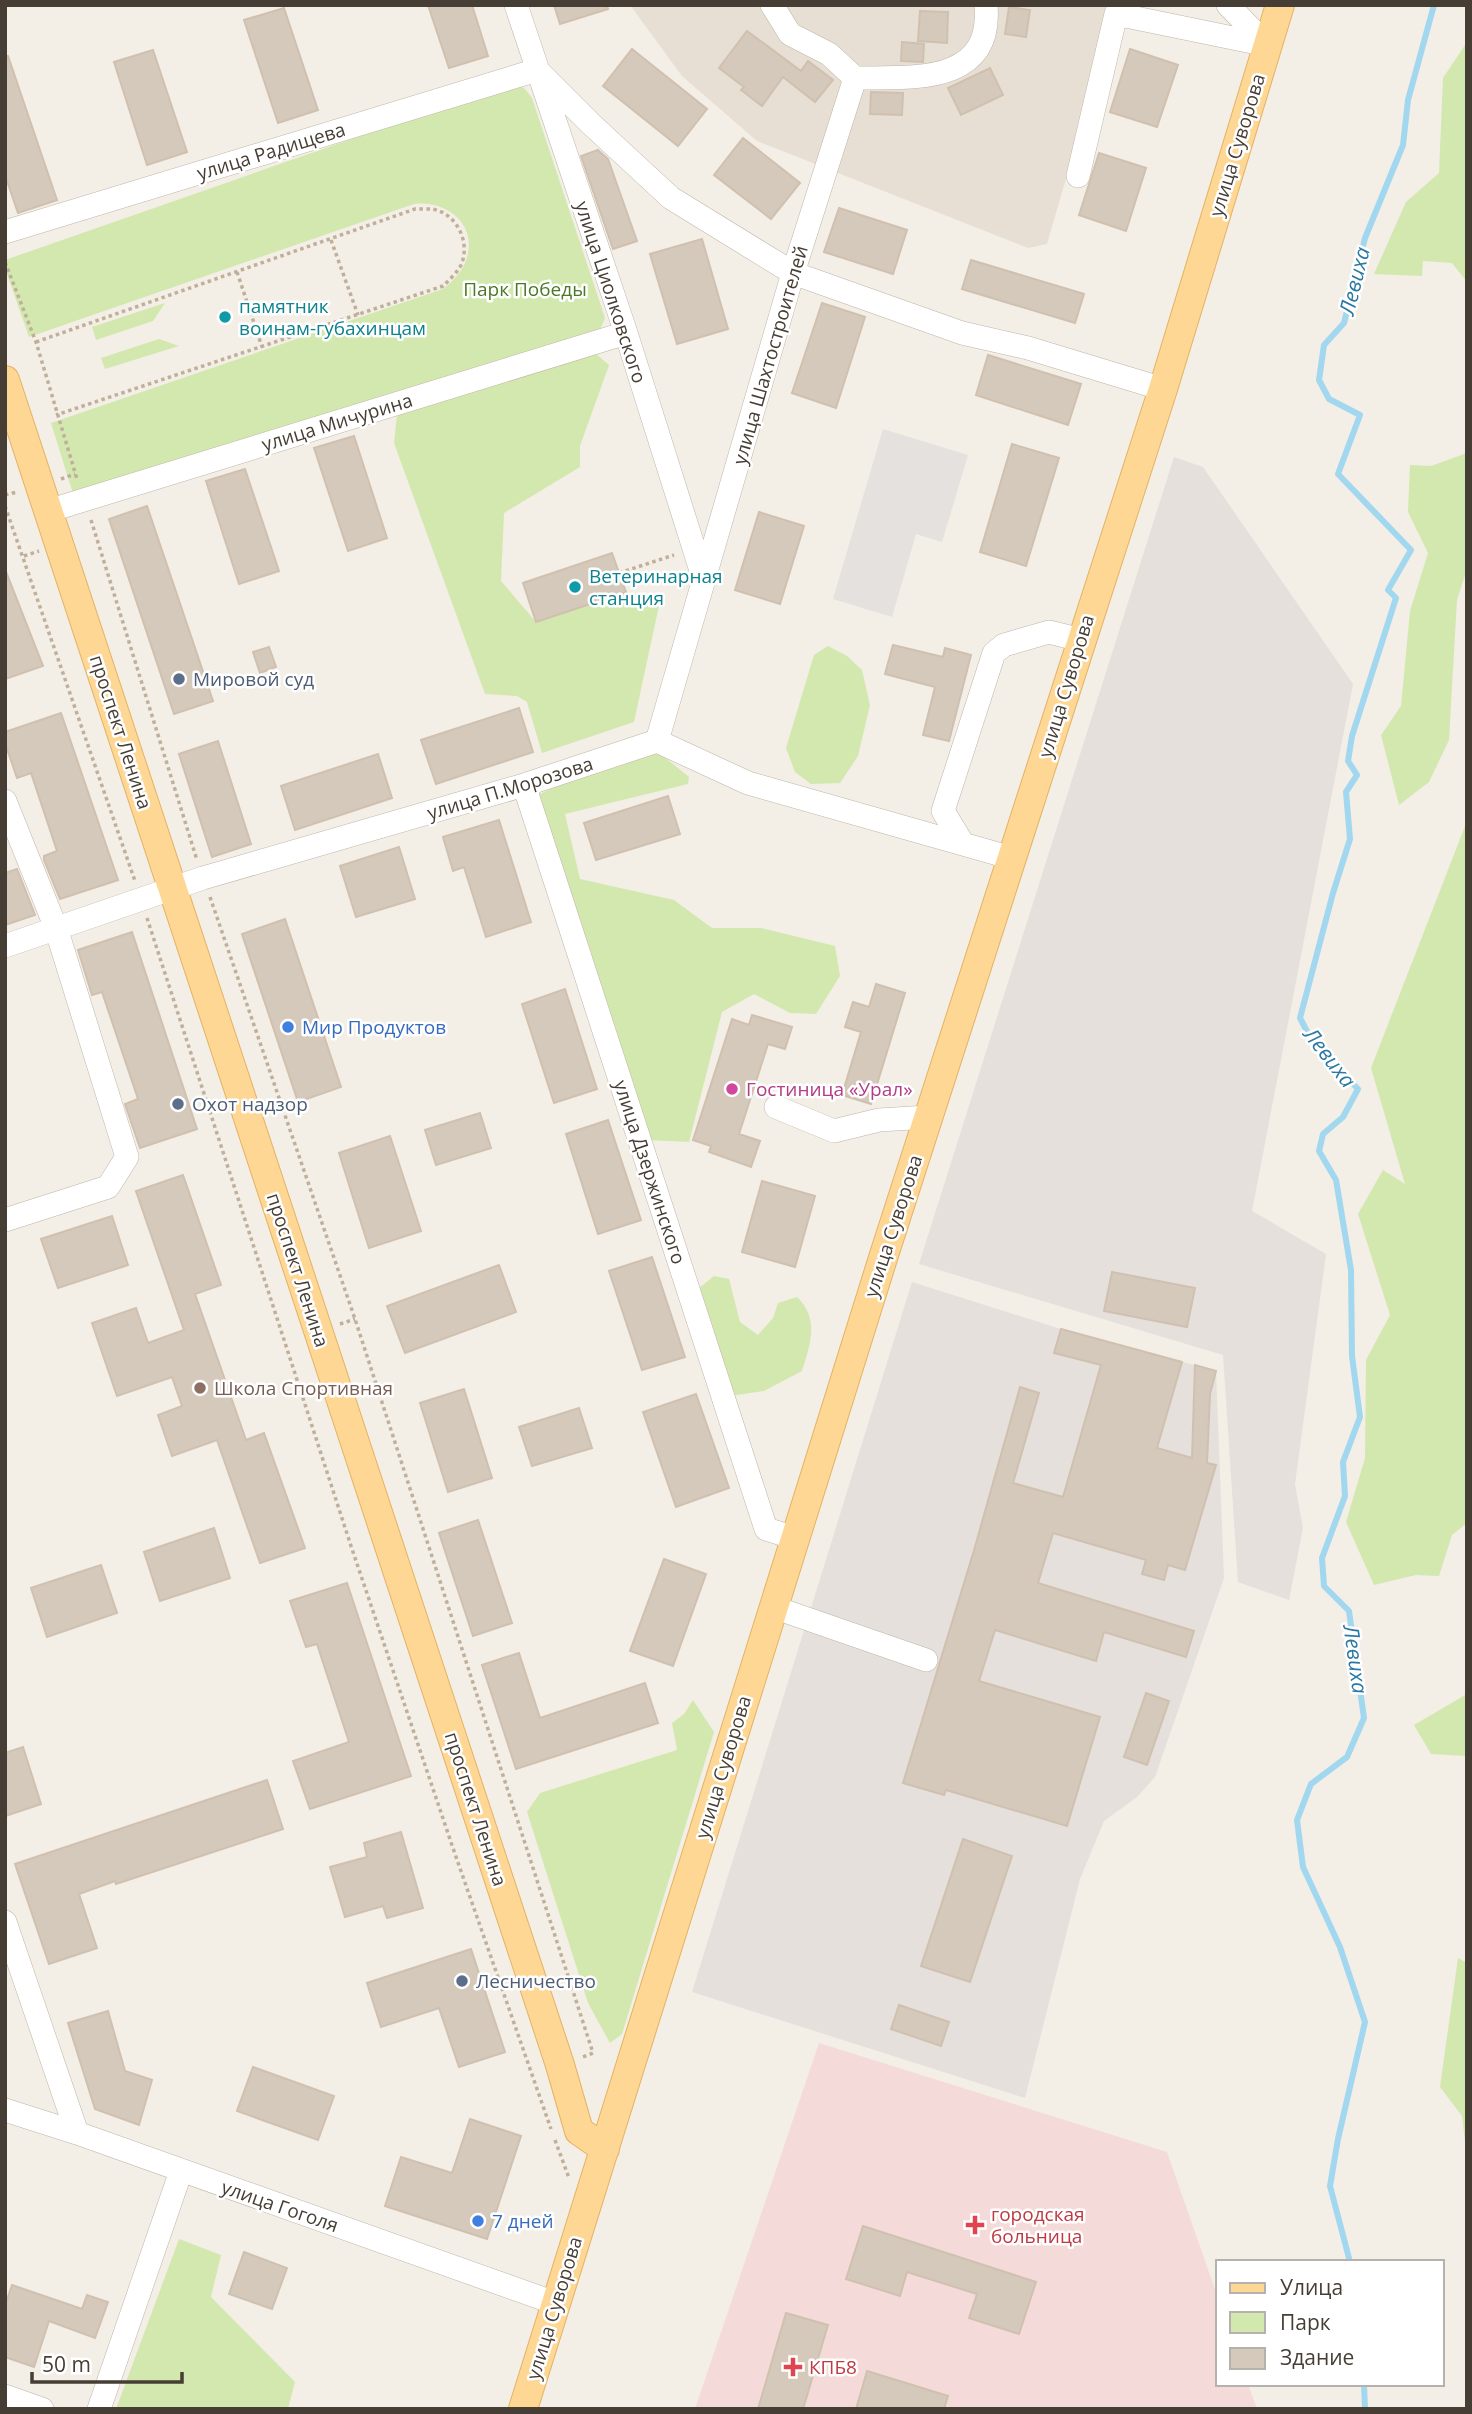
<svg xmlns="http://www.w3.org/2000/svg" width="1472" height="2414" font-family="'Open Sans',sans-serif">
  <rect width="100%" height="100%" fill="#f3eee6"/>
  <path fill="#e7dfd4" d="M630,5H1111L1099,65L1047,244L1028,248L757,141L682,76Z"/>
  <path fill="#e5e0db" d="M1174,457L1203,467L1353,684L1252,1211L1326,1254L1295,1484L1303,1528L1289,1600L1238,1582L1223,1355L919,1264Z
    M912,1282L1061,1329L1216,1371L1224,1578L1155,1777L1137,1797L1104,1821L1080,1879L1025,2098L692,1992Z"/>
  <path fill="#f4dbd9" d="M819,2043L1167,2152L1218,2298V2384H1248L1257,2409H695Z"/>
  <path fill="#d3e8ae" d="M1467,5V282L1452,263L1423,261L1422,276L1374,274L1406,202L1439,173L1443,78L1465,45Z
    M515,85L524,88L532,98L605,318L599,332L76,503L51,423L443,289C452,282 460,274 465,263C480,227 449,200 414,204L29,337L5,268V260L495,89Z
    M165,303L153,321L96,340L92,327Z
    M159,339L179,346L105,369L101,358Z
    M589,348L609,365L580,446V467L504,513L501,581L536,622L626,592L660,601L634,722L542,753L527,702L517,696L485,694L394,443L397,415Z
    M1467,453V569L1457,600L1449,740L1429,782L1399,805L1381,735L1401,706L1410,611L1428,553L1408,512L1410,465L1431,466Z
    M828,646L847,656L862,670L870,705L858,756L840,783L811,784L795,772L786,748L814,655Z
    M657,751L689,777L688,784L565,814L580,879L674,900L712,928H761L835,946L840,976L816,1014L790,1013L754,994L722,1012L689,1142L646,1140L536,796L562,783Z
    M1467,821V1523L1452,1535L1439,1576L1416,1575L1374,1585L1346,1522L1365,1458L1366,1360L1390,1315L1358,1214L1383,1170L1405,1184L1371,1068Z
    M714,1276L729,1279L740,1322L758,1335L773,1318L778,1303L797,1297C820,1319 810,1345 802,1371L764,1391L730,1396L698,1289Z
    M1467,1694V1756L1431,1754L1414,1725Z
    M693,1700L714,1732L622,2034L610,2043L588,2003L527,1812L540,1793L677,1750L672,1723L684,1714Z
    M1458,1958L1467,1963V2158L1462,2116L1440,2087Z
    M179,2239L221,2255L211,2297L295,2382L288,2409H116Z"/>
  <path fill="#e4e1de" d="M883,429L968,455L942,542L916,534L892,617L833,599Z"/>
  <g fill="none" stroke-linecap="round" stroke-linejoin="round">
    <path stroke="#a2d7f0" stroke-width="6" d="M1350,2262L1330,2186L1338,2139L1365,2022L1340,1947L1303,1867L1297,1820L1311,1784L1347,1757L1364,1718L1349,1611L1324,1586L1322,1558L1345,1496L1343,1462L1360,1417L1352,1356L1351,1270L1336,1180L1319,1151L1323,1134L1343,1117L1358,1089L1313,1043L1300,1018L1333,893L1350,839L1346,792L1357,775L1348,761L1352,736L1396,598L1388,590L1411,550L1338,474L1360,415L1329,399L1319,380L1324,345L1344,323L1365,238L1403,145L1408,100L1434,5
      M1364,2384L1365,2409"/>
  </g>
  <path fill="#d5c9bb" stroke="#d0c0af" stroke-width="2" d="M428,5H472L488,56L449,68Z
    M554,5H607L608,9L560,24Z
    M1009,7L1030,10L1026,37L1005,34Z
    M284,8L318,110L278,123L244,20Z
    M920,11L948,12L947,43L918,41Z
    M747,31L801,71L808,61L833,80L815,102L783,77L762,106L741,90L744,87L719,68Z
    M902,42L924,44L923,62L901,61Z
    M632,49L707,109L678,146L603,86Z
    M1130,49L1178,65L1157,127L1110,112Z
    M153,50L187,152L147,165L114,62Z
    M5,56H8L57,200L18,213L5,175Z
    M990,68L1003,95L961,115L948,88Z
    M871,92L903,93L902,115L870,114Z
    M743,138L800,183L771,219L714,175Z
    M598,150L608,159L637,241L613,249L581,156Z
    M1099,153L1146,168L1126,231L1079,215Z
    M839,208L907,230L893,274L824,252Z
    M702,239L728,329L677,344L650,254Z
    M971,260L1084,294L1075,323L962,289Z
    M822,303L865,317L836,408L792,393Z
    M988,355L1081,384L1068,425L976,395Z
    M354,436L387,538L348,551L314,448Z
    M1012,444L1059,458L1026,566L980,552Z
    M245,469L279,571L239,584L206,481Z
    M147,506L213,701L174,714L109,519Z
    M759,512L804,526L780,604L735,590Z
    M612,553L626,592L536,622L523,583Z
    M5,569L43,666L5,679Z
    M893,645L943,657L945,648L971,655L949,741L923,735L935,687L885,674Z
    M269,647L276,667L260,673L253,652Z
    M519,708L533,752L436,784L421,740Z
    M61,713L118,880L60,899L44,860V856L57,851L31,773L17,778L5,743V732Z
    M218,741L251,844L212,857L179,754Z
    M378,754L392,798L295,830L281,786Z
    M668,796L680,834L596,860L584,823Z
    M499,820L531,922L486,937L464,867L453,871L443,837Z
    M399,847L415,899L356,917L340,866Z
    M17,869L35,915L5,925V873Z
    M285,919L341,1087L298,1102L242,934Z
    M132,932L197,1129L140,1148L125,1104L138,1099L102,992L92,995L78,950Z
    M876,984L905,993L871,1104L842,1095L861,1032L845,1027L853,1002L869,1007Z
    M565,989L597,1089L554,1103L522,1004Z
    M752,1015L792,1027L785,1049L768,1044L739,1134L760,1141L751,1167L709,1152L711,1146L693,1140L732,1019L749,1025Z
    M480,1113L491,1148L436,1165L425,1130Z
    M608,1120L641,1220L598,1234L566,1134Z
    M390,1136L421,1231L369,1248L339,1153Z
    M183,1175L221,1285L195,1294L246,1440L264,1433L305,1548L260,1563L217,1440L172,1456L158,1415L182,1406L172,1377L117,1396L92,1323L136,1308L148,1343L184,1330L136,1191Z
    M762,1181L815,1196L795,1267L742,1252Z
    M112,1216L128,1265L58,1288L41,1239Z
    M652,1257L685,1357L642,1370L609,1271Z
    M499,1265L516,1312L405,1353L387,1306Z
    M1112,1272L1195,1288L1187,1327L1104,1311Z
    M1061,1329L1182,1362L1157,1448L1192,1458L1195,1365L1216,1371L1210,1394L1207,1463L1216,1465L1185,1570L1168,1565L1164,1580L1142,1574L1146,1560L1053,1533L1038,1583L1194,1631L1186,1657L1104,1632L1096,1661L995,1630L979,1681L1100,1717L1067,1826L946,1790L944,1795L903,1783L975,1547L1020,1387L1039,1393L1013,1483L1063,1497L1101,1365L1054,1353Z
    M464,1389L492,1478L448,1492L420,1403Z
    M696,1394L729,1488L676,1507L643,1412Z
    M579,1408L592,1448L532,1466L519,1427Z
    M478,1520L512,1623L473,1636L439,1533Z
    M214,1528L230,1578L160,1601L144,1552Z
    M664,1559L706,1574L673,1666L630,1651Z
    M101,1565L117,1613L47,1637L31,1588Z
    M347,1583L411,1776L310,1809L293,1761L349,1742L317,1644L306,1647L290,1601Z
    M519,1653L540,1718L645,1683L658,1723L516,1769L482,1665Z
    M1146,1693L1169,1701L1147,1765L1124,1757Z
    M23,1747L41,1804L5,1816V1753Z
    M267,1780L283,1829L116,1884L115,1881L79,1894L97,1948L49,1964L15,1864Z
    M401,1832L423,1908L387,1918L383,1906L345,1917L330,1867L367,1857L364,1843Z
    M963,1839L1012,1856L970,1982L921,1966Z
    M471,1949L505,2052L459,2067L439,2008L381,2027L367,1983Z
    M899,2005L949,2022L941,2046L891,2029Z
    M108,2011L125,2071L152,2080L139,2125L95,2109L68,2023Z
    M253,2067L334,2096L318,2140L237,2111Z
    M470,2119L521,2136L487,2239L385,2206L401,2157L452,2173Z
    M863,2226L1036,2282L1019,2334L969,2318L977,2294L907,2272L900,2296L846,2279Z
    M244,2252L287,2268L272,2309L229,2294Z
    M12,2285L82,2309L87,2295L108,2302L95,2338L49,2321L34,2367L5,2357V2306Z
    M786,2313L828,2325L803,2409H758Z
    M867,2371L948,2396L944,2409H856Z"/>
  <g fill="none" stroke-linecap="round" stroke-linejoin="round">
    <g stroke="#bfb5a8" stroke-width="24">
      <path id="minor" d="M516,5L626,333L704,580
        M772,5L790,34L829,54L855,78
        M1228,5L1267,45
        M855,78C911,77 993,86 986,5
        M1078,176L1116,14L1267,45
        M5,232L537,70L591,124L671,198L793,273L962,333L1028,348L1163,389
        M48,511L626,333
        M657,741L793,273L855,78
        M524,785L766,1529L795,1538
        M5,801L56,928L127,1157L108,1187L5,1220
        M963,844L943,811L994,653L1004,645L1049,632L1081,640
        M5,946L203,878L524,785L657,741L748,783L1012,858
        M776,1107L834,1131L879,1120L928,1117
        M773,1607L926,1660
        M5,1922L77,2133
        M5,2110L77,2133L555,2303
        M5,2396L42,2409
        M99,2409L181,2171"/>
    </g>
    <g stroke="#e4b363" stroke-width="30">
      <path id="major" d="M5,380L560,2065L579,2131L605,2149
        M523,2409L883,1258L1163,389L1280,5"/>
    </g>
    <path stroke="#c0af9a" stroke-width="3.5" stroke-dasharray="3.5 3.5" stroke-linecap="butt" d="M331,240L358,315
      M5,262L36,342L77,479
      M237,272L262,347
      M36,342L415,209C421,209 427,209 432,209C457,213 471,243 461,265C457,273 449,280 443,286L56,415
      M61,479L75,474
      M5,495L17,492
      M5,506L135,881
      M91,520L197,860
      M24,556L39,551
      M619,573L674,555
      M210,897L355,1319L593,2053L580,2058
      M147,918L351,1546L455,1854L551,2129
      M340,1324L355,1319
      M555,2140L569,2178"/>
    <use href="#minor" stroke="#fff" stroke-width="23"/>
    <use href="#major" stroke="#fed794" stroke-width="28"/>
  </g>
  <g fill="#0f9aa8" stroke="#fff" stroke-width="2.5">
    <circle cx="225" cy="317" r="7"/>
    <circle cx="575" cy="587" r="7"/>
  </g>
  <g fill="#5c6f8a" stroke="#fff" stroke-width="2.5">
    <circle cx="179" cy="679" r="7"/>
    <circle cx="178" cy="1104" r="7"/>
    <circle cx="462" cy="1981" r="7"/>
  </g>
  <g fill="#3f7fe0" stroke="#fff" stroke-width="2.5">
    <circle cx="288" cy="1027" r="7"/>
    <circle cx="478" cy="2221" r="7"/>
  </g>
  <circle fill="#d1479c" stroke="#fff" stroke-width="2.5" cx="732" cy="1089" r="7"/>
  <circle fill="#8d6e63" stroke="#fff" stroke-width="2.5" cx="200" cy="1388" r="7"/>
  <g fill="#e0444e" stroke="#fff" stroke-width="2.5">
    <path d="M971.5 2214.5h7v7h7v7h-7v7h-7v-7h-7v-7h7z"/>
    <path d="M789.5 2356.5h7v7h7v7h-7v7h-7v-7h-7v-7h7z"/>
  </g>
  <g text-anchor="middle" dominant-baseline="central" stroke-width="5" stroke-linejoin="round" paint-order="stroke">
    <g font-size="19" fill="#463e35" stroke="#fff">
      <text transform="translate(1237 145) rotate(-73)">улица Суворова</text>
      <text transform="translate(271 151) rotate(-17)">улица Радищева</text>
      <text transform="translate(611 292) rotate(72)">улица Циолковского</text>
      <text transform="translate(770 355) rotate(-74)">улица Шахтостроителей</text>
      <text transform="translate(337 422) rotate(-17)">улица Мичурина</text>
      <text transform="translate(1066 686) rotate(-73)">улица Суворова</text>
      <text transform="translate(121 732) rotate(72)">проспект Ленина</text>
      <text transform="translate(510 788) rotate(-17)">улица П.Морозова</text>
      <text transform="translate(650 1172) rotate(72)">улица Дзержинского</text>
      <text transform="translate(893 1226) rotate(-72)">улица Суворова</text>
      <text transform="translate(298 1270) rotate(72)">проспект Ленина</text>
      <text transform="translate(723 1767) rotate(-73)">улица Суворова</text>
      <text transform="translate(476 1809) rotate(72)">проспект Ленина</text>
      <text transform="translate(280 2206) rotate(19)">улица Гоголя</text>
      <text transform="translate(554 2308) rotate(-73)">улица Суворова</text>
    </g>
    <g font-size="19" fill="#4d7828" stroke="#fff">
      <text x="525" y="289">Парк Победы</text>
    </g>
    <g font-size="19" fill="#0d838f" stroke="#fff" text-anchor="start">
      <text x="239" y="306">памятник<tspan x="239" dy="22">воинам-губахинцам</tspan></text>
      <text x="589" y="576">Ветеринарная<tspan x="589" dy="22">станция</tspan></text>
    </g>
    <g font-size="19" fill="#4e5e75" stroke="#fff" text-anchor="start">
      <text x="193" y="679">Мировой суд</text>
      <text x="192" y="1104">Охот надзор</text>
      <text x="476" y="1981">Лесничество</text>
    </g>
    <g font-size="19" fill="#366cbe" stroke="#fff" text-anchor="start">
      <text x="302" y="1027">Мир Продуктов</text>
      <text x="492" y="2221">7 дней</text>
    </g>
    <g font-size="19" fill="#b23c85" stroke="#fff" text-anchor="start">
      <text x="746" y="1089">Гостиница «Урал»</text>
    </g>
    <g font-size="19" fill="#785e54" stroke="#fff" text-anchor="start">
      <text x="214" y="1388">Школа Спортивная</text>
    </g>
    <g font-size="19" fill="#be3a42" stroke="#fff" text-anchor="start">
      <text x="991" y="2214">городская<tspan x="991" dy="22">больница</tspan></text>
      <text x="809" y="2367">КПБ8</text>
    </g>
    <g font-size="21" font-style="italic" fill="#2b79a2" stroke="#fff">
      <text transform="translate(1354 281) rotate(-76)">Левиха</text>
      <text transform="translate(1330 1057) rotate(52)">Левиха</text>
      <text transform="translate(1356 1659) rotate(82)">Левиха</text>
    </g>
  </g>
  <rect width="1472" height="2414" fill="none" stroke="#463e35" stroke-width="14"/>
  <rect x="1216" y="2260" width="228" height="126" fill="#ffffff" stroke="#b5b2ae" stroke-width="2"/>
  <rect x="1230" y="2283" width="35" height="10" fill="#fed794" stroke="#b5b2ae" stroke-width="2"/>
  <text x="1280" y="2295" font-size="21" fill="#463e35">Улица</text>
  <rect x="1230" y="2312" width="35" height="21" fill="#d3e8ae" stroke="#b5b2ae" stroke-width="2"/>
  <text x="1280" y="2330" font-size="21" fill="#463e35">Парк</text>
  <rect x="1230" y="2348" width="35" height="21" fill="#d5c9bb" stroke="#b5b2ae" stroke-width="2"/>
  <text x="1280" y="2365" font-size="21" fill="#463e35">Здание</text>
  <path d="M32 2372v10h150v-10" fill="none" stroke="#463e35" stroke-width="3.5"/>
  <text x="42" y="2372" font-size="21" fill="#463e35" stroke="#ffffff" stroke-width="5" paint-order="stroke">50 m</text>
</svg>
